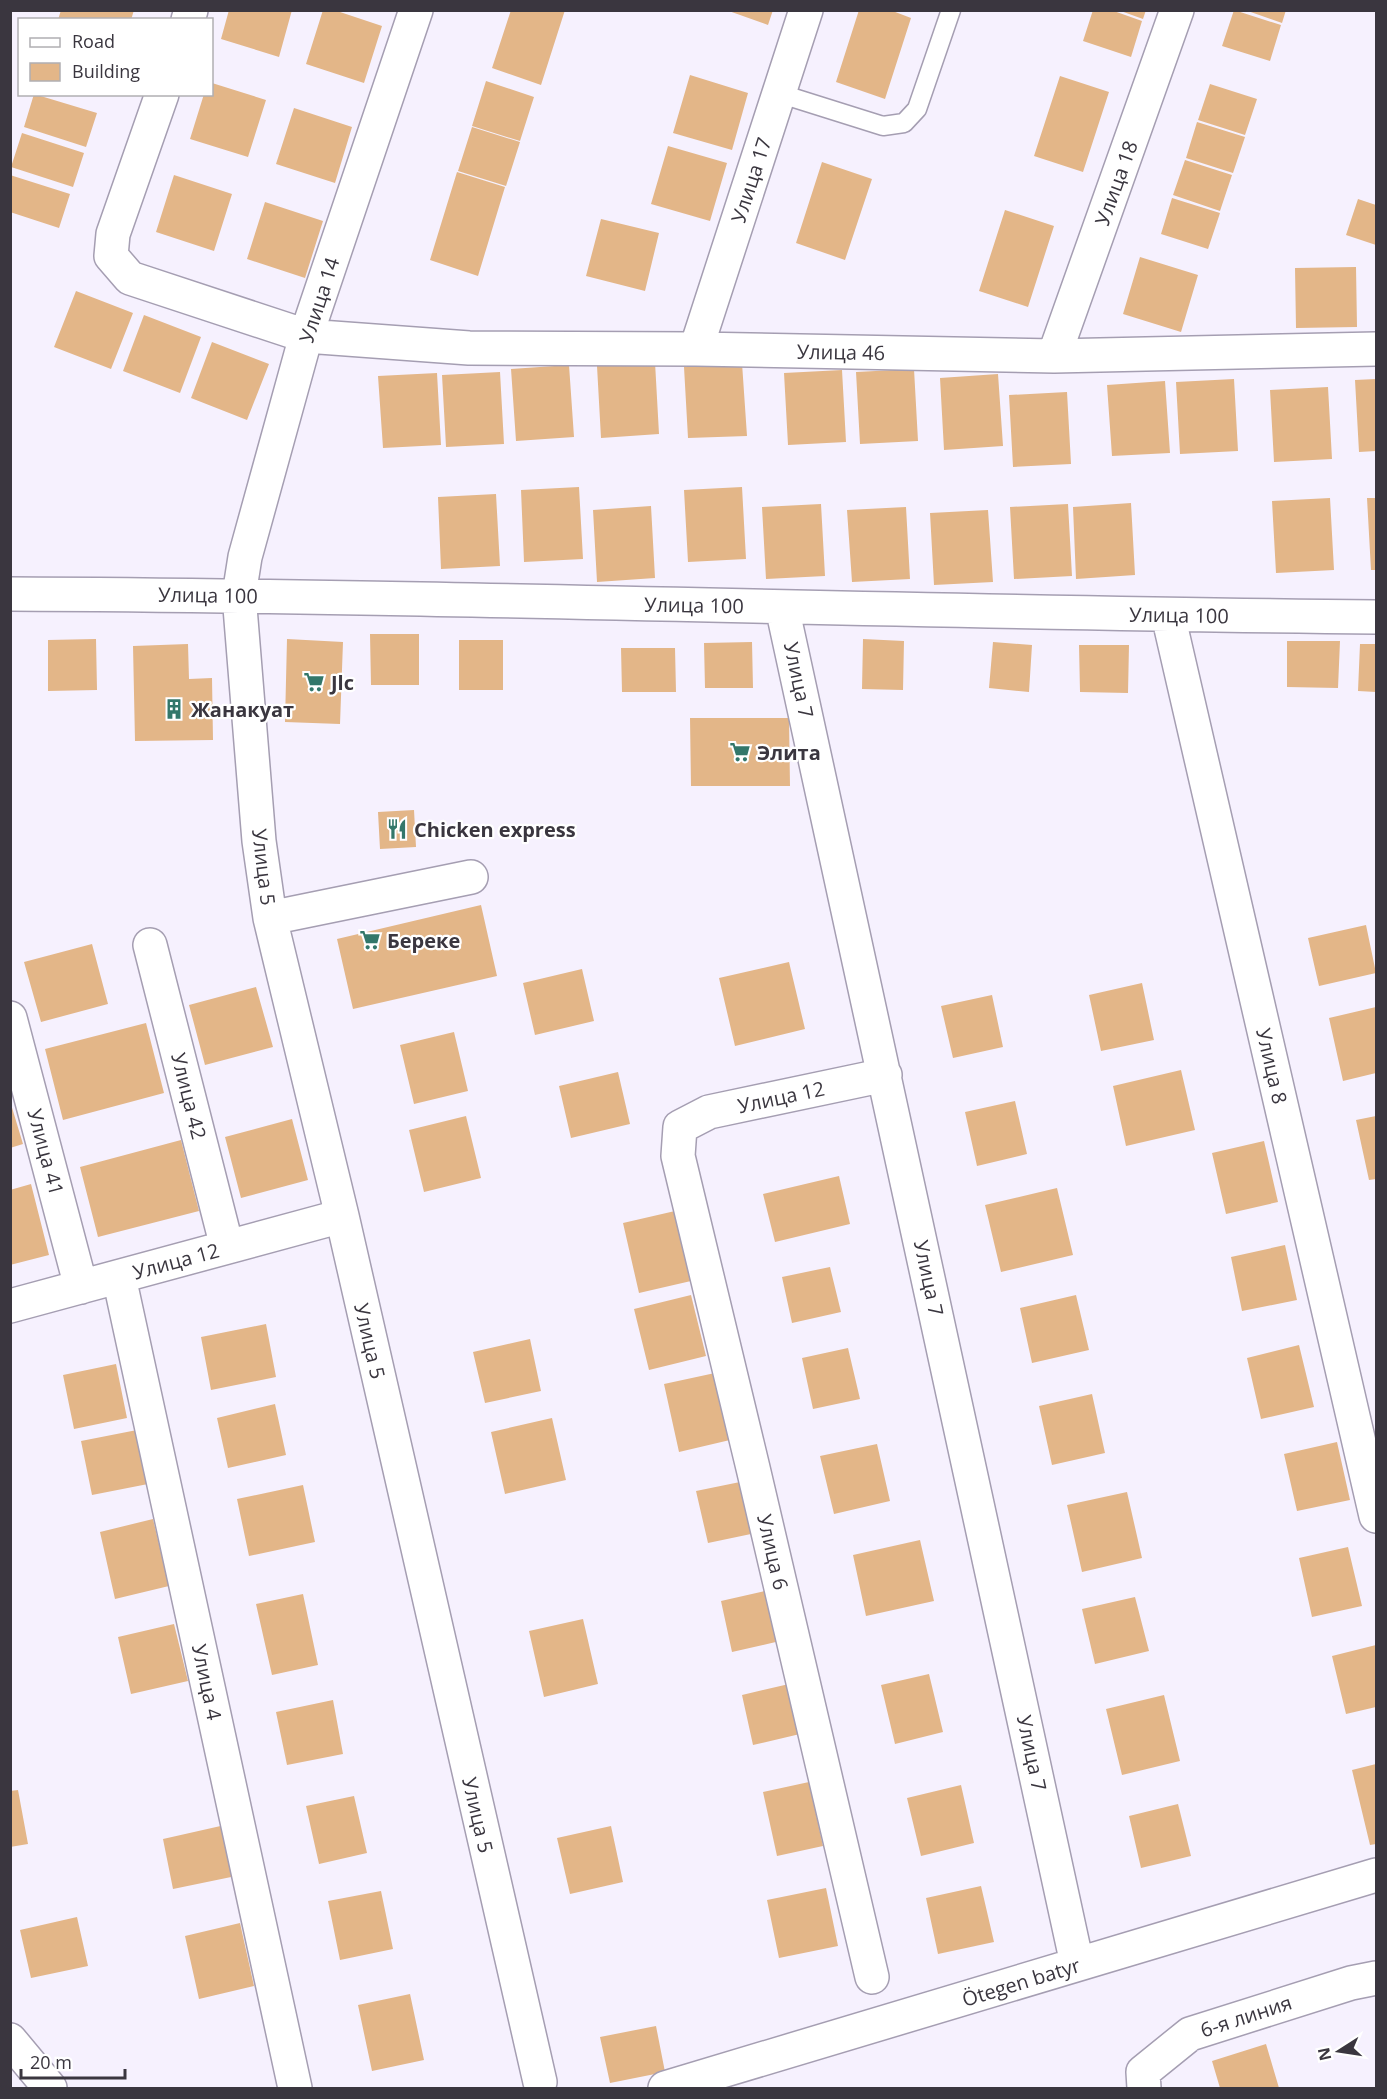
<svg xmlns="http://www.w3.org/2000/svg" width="1387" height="2099" font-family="'Open Sans',sans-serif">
  <rect width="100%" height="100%" fill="#f6f1fe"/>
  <path fill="#e3b688" d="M61,10H134L131,20H58Z
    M229,10H292L279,57L221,39Z
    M323,10H334L382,26L364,83L306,64Z
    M511,10H565L541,85L492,68Z
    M726,10H773L768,25Z
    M859,10H890L911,18L885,99L836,82Z
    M1093,10H1111L1142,21L1131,57L1083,41Z
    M1118,10H1146L1143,19Z
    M1234,10L1281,25L1270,61L1222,46Z
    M1245,10H1286L1282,23Z
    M690,75L748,93L732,150L673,133Z
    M1060,76L1109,92L1083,172L1034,156Z
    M486,81L534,97L520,141L472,126Z
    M212,83L266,100L248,157L190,139L204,94H212Z
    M1210,84L1257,99L1245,135L1198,120Z
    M34,94L97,113L86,147L24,127Z
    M294,108L352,127L335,183L276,164Z
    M1197,122L1245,137L1233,173L1186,158Z
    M472,127L520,142L506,186L458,171Z
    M22,133L84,153L73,187L11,167Z
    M668,146L727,163L710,221L651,204Z
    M1185,160L1232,175L1220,211L1173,195Z
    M822,162L872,179L845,260L796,243Z
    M457,172L505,187L478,276L430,260Z
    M10,175L70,194L59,228L10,212Z
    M174,175L232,194L214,251L156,232Z
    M1172,198L1220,213L1208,249L1161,234Z
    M1358,199L1376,205V245L1346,235Z
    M265,202L323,221L305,278L247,259Z
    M1005,210L1054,226L1028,307L979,291Z
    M601,219L659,233L645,291L586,276Z
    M1140,257L1198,275L1181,332L1123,314Z
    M1356,267L1357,327L1296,328L1295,268Z
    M76,291L133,313L111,369L54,347Z
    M144,315L201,337L180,393L123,371Z
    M212,342L269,364L247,420L191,398Z
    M655,362L659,434L601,438L597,366Z
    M742,363L747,436L688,438L684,367Z
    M569,365L574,437L516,441L511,369Z
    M914,369L918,441L860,444L856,372Z
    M842,370L846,442L788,445L784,373Z
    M500,372L504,444L446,447L442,375Z
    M437,373L441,445L383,448L378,376Z
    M998,374L1003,446L944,450L940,378Z
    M1234,379L1238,451L1180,454L1176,382Z
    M1376,379V451L1359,452L1355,380Z
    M1165,381L1170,453L1112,456L1107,385Z
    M1328,387L1332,459L1274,462L1270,390Z
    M1067,392L1071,464L1013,467L1009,395Z
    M579,487L583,559L524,562L521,490Z
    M742,487L746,559L688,562L684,490Z
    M496,494L500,566L441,569L438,497Z
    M1330,498L1334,570L1276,573L1272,501Z
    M1367,498H1376V570H1371Z
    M1131,503L1135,575L1076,579L1073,507Z
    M821,504L825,576L766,579L762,507Z
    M1068,504L1072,576L1014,579L1010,507Z
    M651,506L655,578L597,582L593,510Z
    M906,507L910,579L852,582L847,510Z
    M988,510L993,582L934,585L930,513Z
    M370,634H419V685H371Z
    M96,639L97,690L48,691V640Z
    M287,639L343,642L340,724L285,722Z
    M863,639L904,641L903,690L862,689Z
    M459,640H503V690H459Z
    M1287,641H1340L1338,688L1287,687Z
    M752,642L753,688H705L704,643Z
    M993,642L1032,645L1029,692L989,688Z
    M188,644L189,679L212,678L213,740L135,741L133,646Z
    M1360,644H1376V692L1358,691Z
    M1079,645H1129L1128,693L1080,692Z
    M621,648H675L676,692H622Z
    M690,718H789L790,786H691Z
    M414,810L416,847L380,849L378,812Z
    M481,905L497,976L353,1009L337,939Z
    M1366,925L1376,973L1319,986L1308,938Z
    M92,944L108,1004L41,1022L24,962Z
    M789,962L805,1029L735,1046L719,978Z
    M582,969L594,1021L535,1035L523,983Z
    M1142,983L1154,1040L1101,1051L1089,995Z
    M256,987L273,1047L205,1065L189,1005Z
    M992,995L1003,1047L953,1058L941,1006Z
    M1376,1007V1073L1343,1081L1329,1018Z
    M146,1023L164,1093L63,1120L45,1049Z
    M454,1032L468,1091L414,1104L400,1045Z
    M1181,1070L1195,1130L1126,1146L1113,1086Z
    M618,1072L630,1124L571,1138L559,1086Z
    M10,1101L23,1144L10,1148Z
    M1015,1101L1027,1154L977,1166L965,1112Z
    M466,1116L481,1178L424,1192L409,1130Z
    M1376,1116V1179L1369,1180L1356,1120Z
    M292,1119L308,1180L241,1198L225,1137Z
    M181,1140L199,1211L98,1237L80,1167Z
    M1264,1141L1278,1202L1226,1214L1212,1153Z
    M839,1176L850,1224L775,1242L763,1194Z
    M31,1184L49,1255L10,1265V1190Z
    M1057,1188L1073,1255L1001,1272L985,1205Z
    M675,1211L691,1281L639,1293L623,1223Z
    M1285,1245L1297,1300L1242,1311L1231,1257Z
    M830,1267L841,1312L792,1323L782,1277Z
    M691,1295L706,1356L649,1370L634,1309Z
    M1076,1295L1089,1350L1032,1363L1020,1308Z
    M266,1324L276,1377L211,1390L201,1337Z
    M530,1339L541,1391L485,1403L473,1352Z
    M1299,1345L1314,1407L1261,1419L1247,1358Z
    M848,1348L860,1399L813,1409L802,1358Z
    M116,1364L127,1418L74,1429L63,1375Z
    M715,1373L730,1440L679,1452L664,1384Z
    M1092,1394L1105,1453L1052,1465L1039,1406Z
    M275,1404L286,1455L228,1468L217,1418Z
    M552,1418L566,1480L505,1494L491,1432Z
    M137,1430L148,1484L92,1495L81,1441Z
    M1337,1442L1350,1500L1297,1511L1284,1454Z
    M877,1444L890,1501L834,1514L820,1456Z
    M740,1482L751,1534L708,1543L696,1491Z
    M303,1485L315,1542L249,1556L237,1499Z
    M1127,1492L1142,1558L1082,1572L1067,1505Z
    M153,1519L169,1586L115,1599L100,1532Z
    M920,1540L934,1601L866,1616L853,1555Z
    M1348,1547L1362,1606L1312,1617L1299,1558Z
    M769,1590L780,1641L732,1652L721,1601Z
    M303,1594L318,1665L272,1675L256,1604Z
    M1135,1597L1149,1651L1095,1664L1082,1609Z
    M583,1619L598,1684L544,1697L529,1631Z
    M174,1624L188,1681L131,1694L118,1637Z
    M1376,1645V1707L1346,1714L1332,1656Z
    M929,1674L943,1732L895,1744L881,1685Z
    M789,1684L800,1734L753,1745L742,1695Z
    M1164,1695L1180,1761L1122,1775L1106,1709Z
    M333,1700L343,1754L287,1765L276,1712Z
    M1376,1764V1844L1370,1845L1352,1770Z
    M809,1782L823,1846L777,1856L763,1792Z
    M961,1785L974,1843L921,1856L907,1798Z
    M18,1790L28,1844L10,1847V1791Z
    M354,1796L367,1853L319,1864L306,1806Z
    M1178,1804L1191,1856L1141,1868L1129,1816Z
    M225,1825L236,1876L173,1889L163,1839Z
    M611,1826L623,1882L570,1894L557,1838Z
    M981,1886L994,1942L938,1954L926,1898Z
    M826,1888L838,1946L779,1958L767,1900Z
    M381,1891L393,1949L340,1960L328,1901Z
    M77,1917L88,1966L31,1978L20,1930Z
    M240,1923L254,1986L199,1999L185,1936Z
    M410,1994L424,2060L372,2071L358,2005Z
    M656,2026L665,2072L610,2083L600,2037Z
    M1266,2044L1279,2088H1220L1212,2061Z"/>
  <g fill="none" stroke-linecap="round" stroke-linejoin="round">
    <g stroke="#a59eb2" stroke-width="21">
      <path id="service" d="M778,93L883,126L904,123L917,109L951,10"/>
    </g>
    <g stroke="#a59eb2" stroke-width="36">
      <path id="minor" d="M416,10L306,336L245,557L239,595L259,841L270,918L342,1216L540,2082
        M188,20L191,10
        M162,94L113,234L111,256L130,278L306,336L469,348L696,349L1054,356L1376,349
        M696,349L806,10
        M1054,356L1177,10
        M10,594C466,596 921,613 1376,617
        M782,607L1074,1950
        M1168,615L1376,1516
        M270,918L471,877
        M150,945L227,1247
        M10,1018L81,1287
        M119,1277L295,2088
        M10,1306L342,1216
        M872,1977L753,1468L678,1156L680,1127L709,1112L885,1075
        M10,2040L50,2088
        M665,2088L1376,1875
        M1144,2088L1143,2072L1190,2034L1351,1983L1376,1978"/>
    </g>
    <use href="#service" stroke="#fff" stroke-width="18"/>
    <use href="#minor" stroke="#fff" stroke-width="33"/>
  </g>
  <defs>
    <g id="supermarket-bare" transform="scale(1.62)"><path d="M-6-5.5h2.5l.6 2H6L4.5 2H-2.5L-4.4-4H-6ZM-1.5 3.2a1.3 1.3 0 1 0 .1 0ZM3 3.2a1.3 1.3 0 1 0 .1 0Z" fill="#33776a" stroke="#fff" stroke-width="2.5" paint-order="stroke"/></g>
    <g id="building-bare" transform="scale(1.62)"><path d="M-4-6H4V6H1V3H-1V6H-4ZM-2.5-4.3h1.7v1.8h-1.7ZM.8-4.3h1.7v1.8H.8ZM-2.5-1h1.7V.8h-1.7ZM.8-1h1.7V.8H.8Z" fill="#33776a" stroke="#fff" stroke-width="2.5" paint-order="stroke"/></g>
    <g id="restaurant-bare" transform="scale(1.62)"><path d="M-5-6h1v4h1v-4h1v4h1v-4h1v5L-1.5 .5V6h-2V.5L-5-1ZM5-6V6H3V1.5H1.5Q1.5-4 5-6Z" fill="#33776a" stroke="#fff" stroke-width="2.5" paint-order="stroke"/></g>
  </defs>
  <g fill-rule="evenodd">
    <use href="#supermarket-bare" x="314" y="682"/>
    <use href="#building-bare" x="174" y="709"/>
    <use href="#supermarket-bare" x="740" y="752"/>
    <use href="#restaurant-bare" x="397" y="829"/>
    <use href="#supermarket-bare" x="370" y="940"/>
  </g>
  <g text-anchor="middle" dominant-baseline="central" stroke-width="4.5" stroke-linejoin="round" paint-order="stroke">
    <g font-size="20" fill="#3a363f" stroke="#fff">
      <text transform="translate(751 180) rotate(-72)">Улица 17</text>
      <text transform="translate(1116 183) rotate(-70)">Улица 18</text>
      <text transform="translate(319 300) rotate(-72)">Улица 14</text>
      <text transform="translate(841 352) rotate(1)">Улица 46</text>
      <text transform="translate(208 595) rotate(1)">Улица 100</text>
      <text transform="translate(694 605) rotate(1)">Улица 100</text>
      <text transform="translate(1179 615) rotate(1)">Улица 100</text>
      <text transform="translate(799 680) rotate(78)">Улица 7</text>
      <text transform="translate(264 867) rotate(83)">Улица 5</text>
      <text transform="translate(1272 1066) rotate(77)">Улица 8</text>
      <text transform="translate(189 1096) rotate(76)">Улица 42</text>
      <text transform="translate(781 1097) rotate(-12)">Улица 12</text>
      <text transform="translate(46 1152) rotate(75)">Улица 41</text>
      <text transform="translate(176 1261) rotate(-15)">Улица 12</text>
      <text transform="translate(929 1278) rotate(78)">Улица 7</text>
      <text transform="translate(370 1341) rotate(77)">Улица 5</text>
      <text transform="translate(773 1552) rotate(77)">Улица 6</text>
      <text transform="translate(207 1682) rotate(78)">Улица 4</text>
      <text transform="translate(1032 1753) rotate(78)">Улица 7</text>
      <text transform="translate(478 1815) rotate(77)">Улица 5</text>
      <text transform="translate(1021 1982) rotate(-17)">Ötegen batyr</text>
      <text transform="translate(1246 2016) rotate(-18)">6-я линия</text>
    </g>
    <g font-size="20" font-weight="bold" fill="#3a363f" stroke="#fff" text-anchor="start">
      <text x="331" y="682">Jlc</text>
      <text x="191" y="709">Жанакуат</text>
      <text x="757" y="752">Элита</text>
      <text x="414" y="829">Chicken express</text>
      <text x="387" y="940">Береке</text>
    </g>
  </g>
  <rect width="1387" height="2099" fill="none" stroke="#3a363f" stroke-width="24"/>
  <rect x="18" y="18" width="195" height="78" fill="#ffffff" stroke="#b0afb2" stroke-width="1.5"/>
  <rect x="30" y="38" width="30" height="9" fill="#ffffff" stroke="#b0afb2" stroke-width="1.5"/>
  <text x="72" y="48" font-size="18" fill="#3a363f">Road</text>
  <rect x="30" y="63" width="30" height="18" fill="#e3b688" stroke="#b0afb2" stroke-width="1.5"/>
  <text x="72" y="78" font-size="18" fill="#3a363f">Building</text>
  <g transform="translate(1339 2051) rotate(258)" stroke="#ffffff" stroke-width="4.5" paint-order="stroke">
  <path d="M0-4.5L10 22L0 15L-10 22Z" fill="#3a363f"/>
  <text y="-9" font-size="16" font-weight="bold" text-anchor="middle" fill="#3a363f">N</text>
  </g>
  <path d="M21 2069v9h104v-9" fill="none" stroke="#3a363f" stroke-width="3"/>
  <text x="30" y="2069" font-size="18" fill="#3a363f" stroke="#ffffff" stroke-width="4.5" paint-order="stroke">20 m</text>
</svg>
